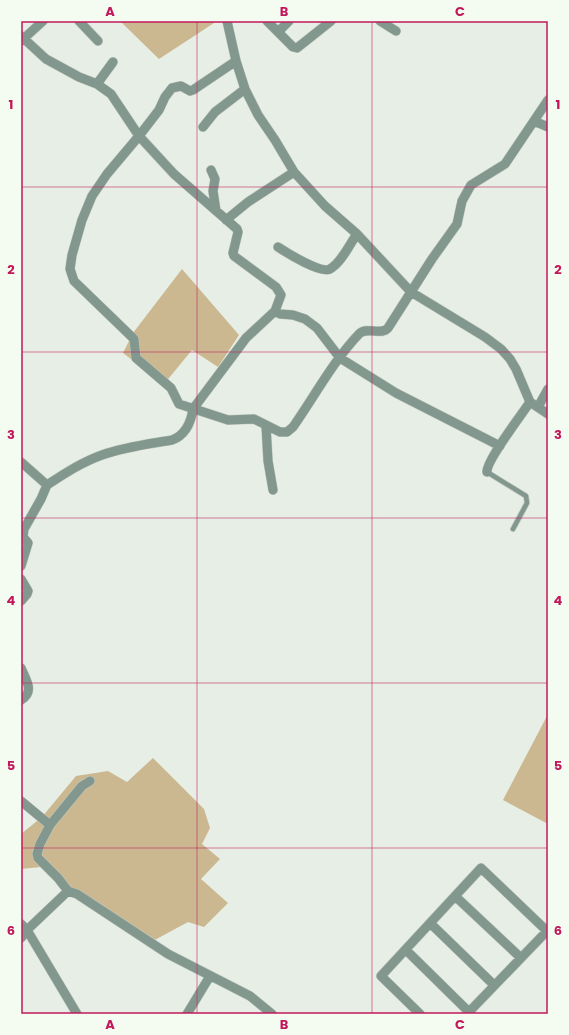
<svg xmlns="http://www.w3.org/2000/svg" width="569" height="1035" font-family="Poppins,sans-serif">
  <rect width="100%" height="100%" fill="#e6eee5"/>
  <path fill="#cbb890" d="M120,21H212L214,23L159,59Z
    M182,269L239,335L218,367L192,350L164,384L123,353L133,333Z
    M548,714V824L503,800Z
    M153,758L204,809L210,828L202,844L220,859L201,879L228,903L204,927L188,922L151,942L41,867L21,869V834L42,817L76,776L108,771L127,782Z"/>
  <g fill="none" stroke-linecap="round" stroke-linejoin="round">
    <g stroke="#c2c9c1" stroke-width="6">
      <path id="service" d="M487,472L526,496L527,503L513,529"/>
    </g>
    <g stroke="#c2c9c1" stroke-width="10">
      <path id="minor" d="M79,21L98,41
        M227,21L236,61L245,89L258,115L275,140L294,172L325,206L357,234L411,292L485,337L501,349L510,359L516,369L530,402L548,414
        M267,21L293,47L297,48L331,21
        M380,21L396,31
        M278,32L289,21
        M21,36L46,59L79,77L97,84L111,94L139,136L174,174L237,229L238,232L233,253L234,256L276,287L281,295L275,311L246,338L193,409C191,422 186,435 172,440C149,444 124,447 102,455C82,462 64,474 47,485L21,462
        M21,41L43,21
        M236,61L193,90L190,91L181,86L172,88L165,97L159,110L139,136L107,174L92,196L82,220L72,255L70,269L74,281L134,339L136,358L171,388L179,404L228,420L254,419L280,432H287L293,427C314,397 334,360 359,334C367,326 381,336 388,328L432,259L457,224L462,201L471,185L505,164L548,100
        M97,84L113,62
        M534,121L548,127
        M203,127L215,112L245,89
        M211,170L215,179L213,191L216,211
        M226,220L248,202L294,172
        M278,247C287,253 321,274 330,269C342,262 349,245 357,234
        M275,311L280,314L293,315L305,319L317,328L340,358L396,393L500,446
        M538,407L548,389
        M266,426L268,461L273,490
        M487,472C486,461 522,414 530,402
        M21,566L28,543L23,537L24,529L41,499L47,485
        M21,579L28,591L27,594L21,601
        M21,668C26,680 35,692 21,700
        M90,781L82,786L77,792L50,825L40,844L37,854L38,858L58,878L68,891L77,894L168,954L250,996L272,1014
        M21,801L50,825
        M455,896L521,958
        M430,923L494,985
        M21,924L27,930L77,1014
        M21,938L27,930L68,891
        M406,950L469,1012
        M187,1014L210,976
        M420,1014L381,976L481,868L548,932
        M467,1014L547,931"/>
    </g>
    <use href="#service" stroke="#82988e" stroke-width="4.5"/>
    <use href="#minor" stroke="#82988e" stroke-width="9"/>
  </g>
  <path fill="none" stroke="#c2185b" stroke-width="1" stroke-opacity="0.55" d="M197,21V1014M372,21V1014M21,187H548M21,352H548M21,518H548M21,683H548M21,848H548"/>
  <rect width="569" height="1035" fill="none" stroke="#f4fcf2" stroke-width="44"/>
  <rect x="22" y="22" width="525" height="991" fill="none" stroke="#c2185b" stroke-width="1.5"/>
  <g font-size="13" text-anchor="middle" font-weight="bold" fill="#c2185b">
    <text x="110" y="16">A</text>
    <text x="284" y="16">B</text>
    <text x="460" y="16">C</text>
    <text x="11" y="109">1</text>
    <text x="558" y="109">1</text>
    <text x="11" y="274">2</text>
    <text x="558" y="274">2</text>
    <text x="11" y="439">3</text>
    <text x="558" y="439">3</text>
    <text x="11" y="605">4</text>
    <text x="558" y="605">4</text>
    <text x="11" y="770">5</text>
    <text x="558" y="770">5</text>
    <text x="11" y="935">6</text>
    <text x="558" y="935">6</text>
    <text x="110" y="1029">A</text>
    <text x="284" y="1029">B</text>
    <text x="460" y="1029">C</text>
  </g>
</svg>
